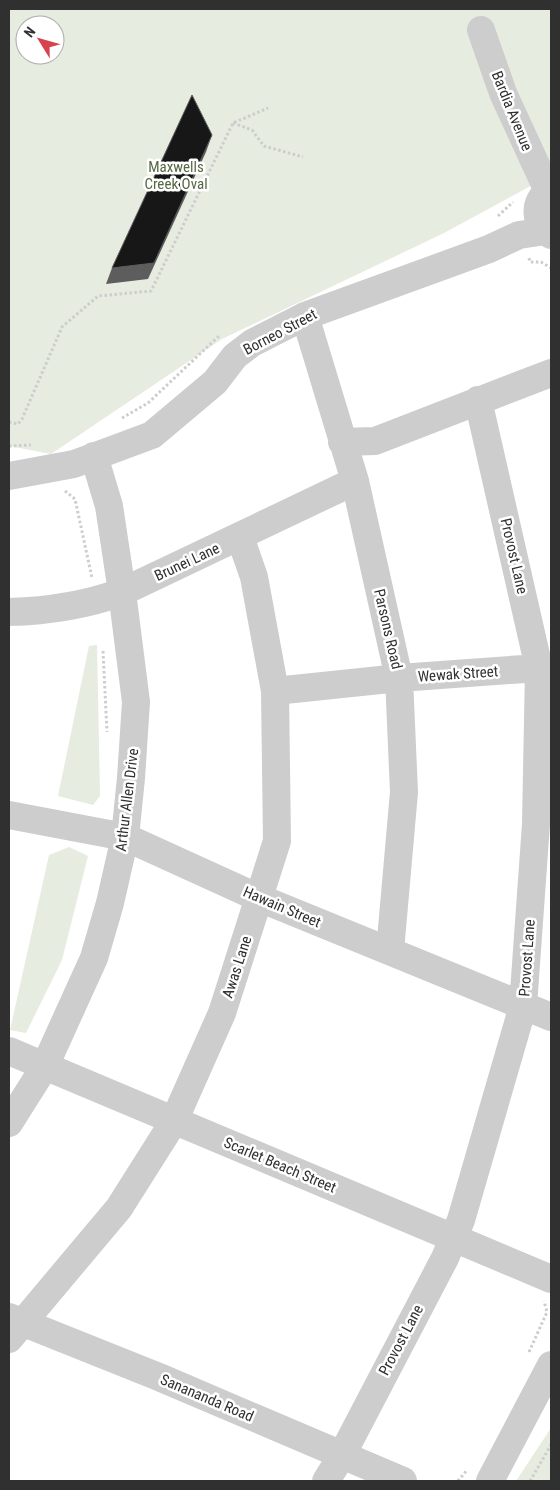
<svg xmlns="http://www.w3.org/2000/svg" width="560" height="1490" font-family="'Roboto Condensed',sans-serif">
  <rect width="100%" height="100%" fill="#fff"/>
  <path fill="#e6ecdf" fill-rule="evenodd" d="M9,9H551V175L444,233L222,339L51,454L9,446ZM25,25H55V55H25Z
    M97,645L100,796L93,805L58,796L89,646Z
    M69,847L88,856L62,960L26,1033L10,1030L49,855Z
    M551,1428V1481H516Z"/>
  <g fill="none" stroke-linecap="round" stroke-linejoin="round">
    <path stroke="#cdcdcd" stroke-width="3" stroke-dasharray="2.5 2.5" stroke-linecap="butt" d="M233,123L252,130L264,146L303,157
      M498,216L513,202
      M529,258L530,262H541L551,268
      M122,418L148,403L220,335
      M9,422L18,424L22,419L62,327L98,296L151,291L233,123L268,108
      M9,446L31,445
      M65,491L75,499L92,578
      M103,651L107,732
      M529,1352L547,1312L544,1301
      M458,1481L467,1470
      M530,1481L551,1445"/>
    <path stroke="#cdcdcd" stroke-width="28" d="M481,30L503,93L548,191
      M551,190C532,200 534,224 551,235
      M305,316L355,481L399,678L404,792L390,951
      M342,442L375,441L551,373
      M9,476L74,464L152,435L215,382L235,356L252,343L305,316L489,249L519,235L546,231
      M9,612C48,611 86,605 122,592L355,481
      M275,691L399,678L551,667
      M9,815L125,837L259,898L551,1017
      M9,1051L551,1279
      M9,1123L45,1066L94,958L110,903L125,837L131,778L136,702L122,592L109,506L94,456
      M9,1317L159,1377L403,1481
      M9,1339L119,1208L174,1121L222,1013L277,841L275,691L254,577L240,537
      M326,1481L342,1455L445,1258L461,1220L523,1006L536,824L539,668L478,400
      M490,1481L551,1365"/>
  </g>
  <path fill="#5d5d5d" d="M212,135L206,152L148,279L106,284L112,268Z"/>
  <path fill="#171717" stroke="#5d5d5d" d="M192,95L212,135L154,263L112,268Z"/>
  <g text-anchor="middle" dominant-baseline="central" stroke-width="5" stroke-linejoin="round" paint-order="stroke">
    <g font-size="15" fill="#303030" stroke="#fff">
      <text transform="translate(512 111) rotate(68)">Bardia Avenue</text>
      <text transform="translate(280 332) rotate(-28)">Borneo Street</text>
      <text transform="translate(514 556) rotate(77)">Provost Lane</text>
      <text transform="translate(187 562) rotate(-25)">Brunei Lane</text>
      <text transform="translate(388 629) rotate(77)">Parsons Road</text>
      <text transform="translate(458 674) rotate(-4)">Wewak Street</text>
      <text transform="translate(127 800) rotate(-83)">Arthur Allen Drive</text>
      <text transform="translate(282 907) rotate(23)">Hawain Street</text>
      <text transform="translate(527 958) rotate(-86)">Provost Lane</text>
      <text transform="translate(237 967) rotate(-72)">Awas Lane</text>
      <text transform="translate(280 1165) rotate(23)">Scarlet Beach Street</text>
      <text transform="translate(401 1340) rotate(-62)">Provost Lane</text>
      <text transform="translate(207 1398) rotate(23)">Sanananda Road</text>
    </g>
    <g font-size="15" fill="#546841" stroke="#fff">
      <text x="176" y="167">Maxwells<tspan x="176" dy="17">Creek Oval</tspan></text>
    </g>
  </g>
  <rect width="560" height="1490" fill="none" stroke="#303030" stroke-width="20"/>
  <g transform="translate(40 40) rotate(307)"><circle r="24" fill="#ffffff" stroke="#acacac"/>
  <path d="M0-4L9 19L0 12L-9 19Z" fill="#d7424f"/>
  <text y="-8" font-size="14" font-weight="bold" text-anchor="middle" fill="#303030">N</text>
  </g>
</svg>
